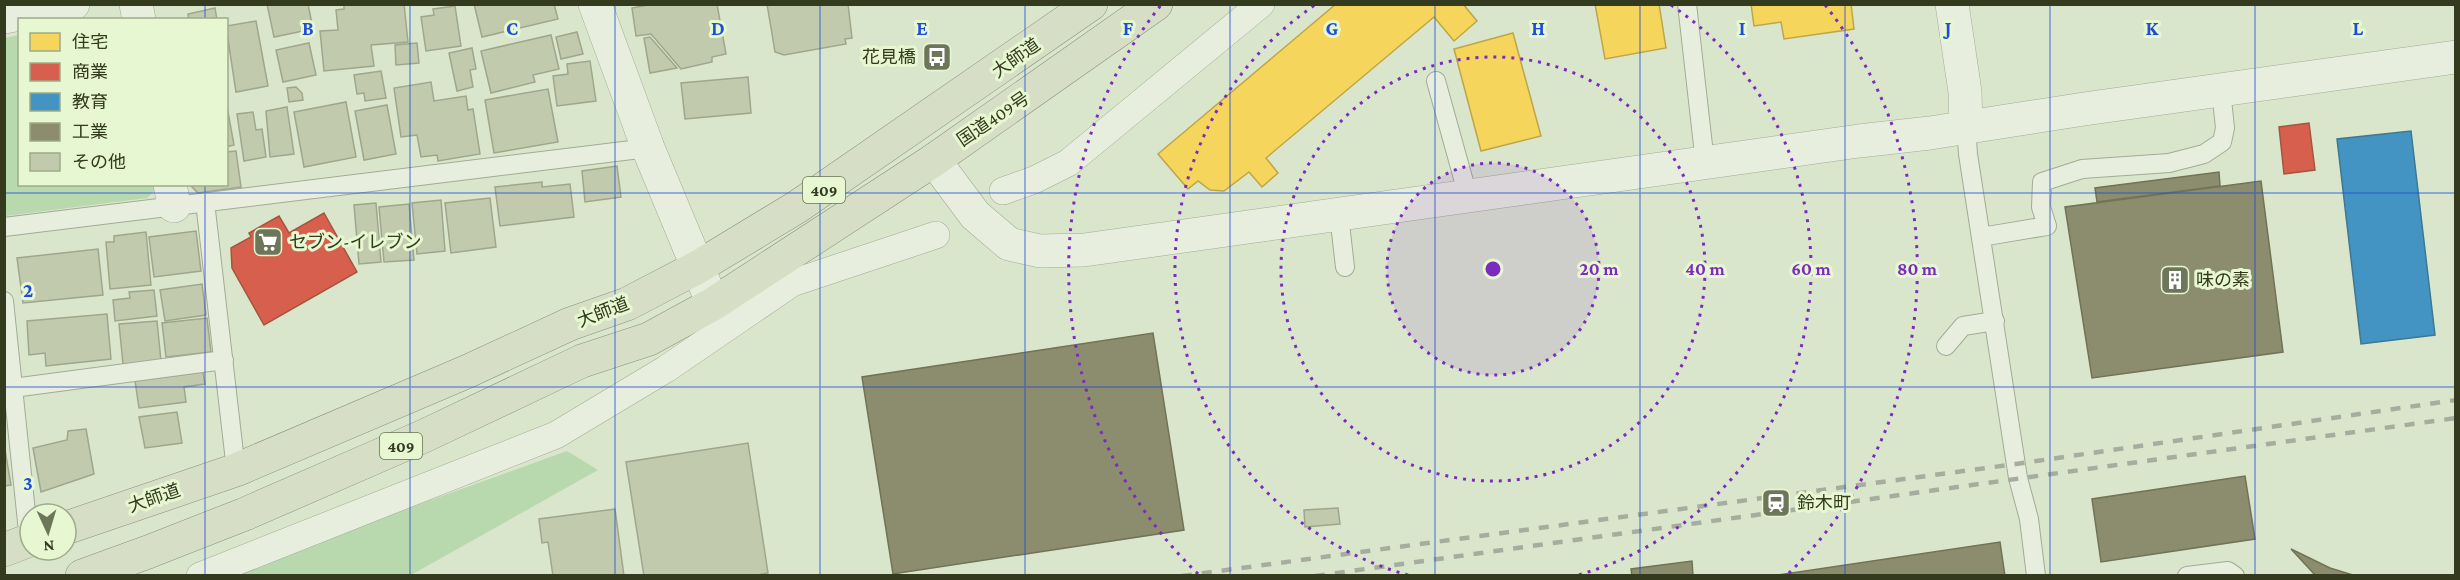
<svg xmlns="http://www.w3.org/2000/svg" width="2460" height="580" font-family="'Crimson Pro','Noto Sans JP',serif">
  <rect width="100%" height="100%" fill="#dae6cc"/>
  <path fill="#b8d9ad" d="M19,35L20,184H156L157,189L147,198L5,216V38Z
    M567,451L598,470L411,575L220,576Z"/>
  <path fill="#f6d55c" stroke="#bca649" stroke-width="1.5" d="M1336,4H1463L1477,21L1454,41L1434,17L1266,158L1278,173L1262,187L1249,172L1224,191L1210,190L1198,181L1188,189L1158,154Z
    M1595,4H1659L1666,48L1605,59Z
    M1751,4H1851L1854,29L1784,39L1781,22L1754,26Z
    M1513,33L1541,136L1481,151L1454,49Z"/>
  <path fill="#d6604d" stroke="#a5553f" stroke-width="1.5" d="M2309,123L2315,170L2284,174L2279,127Z
    M324,213L357,272L264,325L232,268L231,248L251,237L249,233L279,216L289,233Z"/>
  <path fill="#4393c3" stroke="#3e7891" stroke-width="1.5" d="M2411,131L2435,335L2361,344L2337,139Z"/>
  <path fill="#8c8c6e" stroke="#717356" stroke-width="1.5" d="M2219,172L2220,186L2097,202L2095,188Z
    M2261,181L2283,352L2092,378L2065,207Z
    M1153,333L1184,530L893,574L862,377Z
    M2245,476L2255,539L2101,562L2092,499Z
    M2000,542L2005,576H1772Z
    M2291,549L2330,568L2356,576H2316Z
    M1692,561L1693,576H1632L1631,569Z"/>
  <path fill="#c2caad" stroke="#9fa68b" stroke-width="1.5" d="M267,4H308L313,29L274,37Z
    M344,4H404L408,42L371,45L374,66L324,71L320,31L338,30L336,10L344,9Z
    M474,4H554L558,19L482,37Z
    M653,4H717L726,54L712,57V62L681,69L651,34L636,36L632,8Z
    M767,4H848L852,38L845,39L846,44L784,55L775,52Z
    M455,6L461,46L426,51L421,17L434,15L433,9Z
    M215,8L217,20H189L188,14Z
    M256,21L268,86L236,92L226,26Z
    M577,32L583,54L561,59L556,37Z
    M551,35L559,69L533,75L535,82L491,93L481,51Z
    M650,37L677,68L650,73L644,38Z
    M309,43L316,75L283,82L276,50Z
    M417,43L419,63L396,65L395,45Z
    M472,48L476,69L470,70L473,87L457,91L449,53Z
    M590,61L596,101L557,106L553,76L568,74L567,64Z
    M381,71L386,98L365,101L364,93L357,94L354,75Z
    M748,77L751,113L685,119L681,83Z
    M431,82L434,101L466,96L468,110L473,109L480,154L438,161L437,155L421,157L417,135L401,137L394,88Z
    M296,87L302,93L303,100L289,102L287,88Z
    M548,89L558,142L494,153L485,100Z
    M226,101L234,145L226,147Z
    M346,102L356,157L304,167L294,112Z
    M387,105L396,154L364,160L355,111Z
    M287,107L294,154L270,157L266,111Z
    M253,112L256,130L262,129L266,157L244,161L237,114Z
    M236,151L241,187L198,193L189,184H226V152Z
    M617,166L621,197L585,202L582,171Z
    M542,182V187L570,184L574,217L500,226L495,187Z
    M490,198L496,247L451,253L445,203Z
    M441,200L445,251L417,254L412,203Z
    M376,203L381,262L359,264L354,205Z
    M409,204L414,260L384,262L379,207Z
    M196,231L201,271L154,277L149,237Z
    M146,232L151,285L110,289L106,242H114V236Z
    M98,249L103,295L23,303L17,258Z
    M202,284L206,315L165,321L160,290Z
    M154,290L157,316L115,321L113,300L130,298L129,292Z
    M107,314L111,359L46,366L45,353L29,355L27,321Z
    M207,318L211,352L166,357L162,323Z
    M157,321L161,361L123,364L119,324Z
    M203,372L205,384L184,387L186,402L139,408L135,381Z
    M177,412L182,443L145,448L139,417Z
    M86,429L94,474L41,492L33,448L67,440L68,431Z
    M748,443L768,573L752,576H644L626,462Z
    M4,444L11,485L4,486Z
    M1338,508L1340,524L1305,527L1304,510Z
    M615,509L624,576H553L548,542L542,543L539,519Z"/>
  <g fill="none" stroke-linecap="round" stroke-linejoin="round">
    <g stroke="#a2ab95" stroke-width="20">
      <path id="service" d="M1687,4L1705,163
        M1436,81L1468,196
        M1966,126L1968,154L2018,478L2029,519L2036,576
        M205,202L236,470
        M1339,215L1345,267
        M4,227L648,148
        M1981,237L2047,226L2041,207L2042,182L2082,169L2169,163L2204,154L2222,142L2225,128L2221,90
        M4,301L29,541
        M1946,346L1963,326L1995,321
        M13,388L224,360
        M2187,576L2228,571L2235,576"/>
    </g>
    <g stroke="#a2ab95" stroke-width="28">
      <path id="pedestrian" d="M1003,191L1034,180L1068,163L1261,4
        M200,576L556,435L666,369L792,283L936,235"/>
    </g>
    <g stroke="#a2ab95" stroke-width="34">
      <path id="minor" d="M136,4L139,20
        M595,4L648,148L713,304
        M4,17L73,4
        M170,184L174,206"/>
    </g>
    <g stroke="#a2ab95" stroke-width="34">
      <path id="tertiary" d="M1952,4L1965,92L1966,126
        M934,160L975,215L1009,244L1040,251L1084,250L1859,141L1930,133L2084,109L2456,57"/>
    </g>
    <g stroke="#89907c" stroke-width="34">
      <path id="trunk" d="M66,528L236,470L466,372L570,324L627,304L698,267L797,207L1091,4
        M4,550L30,540
        M82,576L148,552L245,514L424,436L582,361L649,339L713,304L934,160L1156,4"/>
    </g>
    <use href="#service" stroke="#e7eede" stroke-width="18"/>
    <use href="#pedestrian" stroke="#e7eede" stroke-width="27"/>
    <use href="#minor" stroke="#e7eede" stroke-width="33"/>
    <use href="#tertiary" stroke="#e7eede" stroke-width="33"/>
    <use href="#trunk" stroke="#d6dfc6" stroke-width="33"/>
    <path stroke="#a7ad9e" stroke-width="4.5" stroke-dasharray="10 10" stroke-linecap="butt" d="M1182,576L2016,464L2456,400
      M1315,576L2456,418"/>
  </g>
  <path fill="none" stroke="#1d4ed8" stroke-width="1.5" stroke-opacity="0.55" d="M205,4V20M410,4V576M615,4V576M820,4V576M1025,4V576M1230,4V576M1435,4V576M1640,4V576M1845,4V576M2050,4V576M2255,4V576M205,184V576M4,193H2456M4,387H2456"/>
  <circle cx="1493" cy="269" r="106" fill="#7b2cbf" fill-opacity=".12"/>
  <g fill="none" stroke="#7b2cbf" stroke-width="3" stroke-dasharray="3 6">
    <circle cx="1493" cy="269" r="106"/>
    <circle cx="1493" cy="269" r="212"/>
    <path d="M1408 575A318 318 0 0 1 1315 5M1671 5A318 318 0 0 1 1578 575"/>
    <path d="M1198 574A424 424 0 0 1 1161 5M1825 5A424 424 0 0 1 1788 574"/>
  </g>
  <defs>
    <g id="bus-square" transform="scale(1.5)"><rect x="-9" y="-9" width="18" height="18" rx="4" fill="#6d765a" stroke="#e6f7d1"/><path d="M-5-6H5V4H4V6H2V4H-2V6H-4V4H-5ZM-3.5-4V0h7V-4ZM-3.5 1.2v1.5H-2V1.2ZM2 1.2v1.5H3.5V1.2Z" fill="#fff"/></g>
    <g id="supermarket-square" transform="scale(1.5)"><rect x="-9" y="-9" width="18" height="18" rx="4" fill="#6d765a" stroke="#e6f7d1"/><path d="M-6-5.5h2.5l.6 2H6L4.5 2H-2.5L-4.4-4H-6ZM-1.5 3.2a1.3 1.3 0 1 0 .1 0ZM3 3.2a1.3 1.3 0 1 0 .1 0Z" fill="#fff"/></g>
    <g id="building-square" transform="scale(1.5)"><rect x="-9" y="-9" width="18" height="18" rx="4" fill="#6d765a" stroke="#e6f7d1"/><path d="M-4-6H4V6H1V3H-1V6H-4ZM-2.5-4.3h1.7v1.8h-1.7ZM.8-4.3h1.7v1.8H.8ZM-2.5-1h1.7V.8h-1.7ZM.8-1h1.7V.8H.8Z" fill="#fff"/></g>
    <g id="station-square" transform="scale(1.5)"><rect x="-9" y="-9" width="18" height="18" rx="4" fill="#6d765a" stroke="#e6f7d1"/><path d="M-3-6H3Q5-6 5-4V2Q5 4 3 4L4.5 6H3L1.5 4h-3L-3 6H-4.5L-3 4Q-5 4-5 2V-4Q-5-6-3-6ZM-3.5-4v3h7v-3ZM-3.5 1v1.5H-2V1ZM2 1v1.5H3.5V1Z" fill="#fff"/></g>
  </defs>
  <g fill-rule="evenodd">
    <use href="#bus-square" x="937" y="57"/>
    <use href="#supermarket-square" x="268" y="242"/>
    <use href="#building-square" x="2175" y="280"/>
    <use href="#station-square" x="1776" y="503"/>
  </g>
  <g text-anchor="middle" dominant-baseline="central" stroke-width="6" stroke-linejoin="round" paint-order="stroke">
    <g fill="#e6f7d1" stroke="#697353" stroke-width="1.5">
      <rect x="803" y="177" width="42" height="26" rx="4.5"/>
      <rect x="380" y="433" width="42" height="26" rx="4.5"/>
    </g>
    <g font-size="16" font-weight="bold" fill="#333a1d">
      <text x="824" y="190">409</text>
      <text x="401" y="446">409</text>
    </g>
    <g font-size="18" fill="#333a1d" stroke="#e6f7d1" text-anchor="start">
      <text x="916" y="57" text-anchor="end">花見橋</text>
      <text x="289" y="242">セブン-イレブン</text>
      <text x="2196" y="280">味の素</text>
      <text x="1797" y="503">鈴木町</text>
    </g>
    <g font-size="18" fill="#333a1d" stroke="#e6f7d1">
      <text transform="translate(1016 58) rotate(-35)">大師道</text>
      <text transform="translate(993 119) rotate(-34)">国道409号</text>
      <text transform="translate(603 312) rotate(-21)">大師道</text>
      <text transform="translate(154 498) rotate(-19)">大師道</text>
    </g>
  </g>
  <g font-size="20" text-anchor="middle" font-weight="bold" fill="#1d4ed8" stroke="#e6f7d1" stroke-width="6" stroke-linejoin="round" paint-order="stroke">
    <text x="308" y="35">B</text>
    <text x="512" y="35">C</text>
    <text x="718" y="35">D</text>
    <text x="922" y="35">E</text>
    <text x="1128" y="35">F</text>
    <text x="1332" y="35">G</text>
    <text x="1538" y="35">H</text>
    <text x="1742" y="35">I</text>
    <text x="1948" y="35">J</text>
    <text x="2152" y="35">K</text>
    <text x="2358" y="35">L</text>
    <text x="28" y="297">2</text>
    <text x="28" y="490">3</text>
  </g>
  <circle cx="1493" cy="269" r="9" fill="#7b2cbf" stroke="#e6f7d1" stroke-width="3"/>
  <g font-size="18" text-anchor="middle" font-weight="bold" fill="#7b2cbf" stroke="#e6f7d1" stroke-width="6" stroke-linejoin="round" paint-order="stroke">
    <text x="1599" y="275">20 m</text>
    <text x="1705" y="275">40 m</text>
    <text x="1811" y="275">60 m</text>
    <text x="1917" y="275">80 m</text>
  </g>
  <rect width="2460" height="580" fill="none" stroke="#333a1d" stroke-width="12"/>
  <rect x="18" y="18" width="210" height="168" fill="#e6f7d1" stroke="#9eab89" stroke-width="1.5"/>
  <rect x="30" y="33" width="30" height="18" fill="#f6d55c" stroke="#9eab89" stroke-width="1.5"/>
  <text x="72" y="48" font-size="18" fill="#333a1d">住宅</text>
  <rect x="30" y="63" width="30" height="18" fill="#d6604d" stroke="#9eab89" stroke-width="1.5"/>
  <text x="72" y="78" font-size="18" fill="#333a1d">商業</text>
  <rect x="30" y="93" width="30" height="18" fill="#4393c3" stroke="#9eab89" stroke-width="1.5"/>
  <text x="72" y="108" font-size="18" fill="#333a1d">教育</text>
  <rect x="30" y="123" width="30" height="18" fill="#8c8c6e" stroke="#9eab89" stroke-width="1.5"/>
  <text x="72" y="138" font-size="18" fill="#333a1d">工業</text>
  <rect x="30" y="153" width="30" height="18" fill="#c2caad" stroke="#9eab89" stroke-width="1.5"/>
  <text x="72" y="168" font-size="18" fill="#333a1d">その他</text>
  <g transform="translate(48 532) rotate(176)"><circle r="28" fill="#e6f7d1" stroke="#9eab89" stroke-width="1.5"/>
  <path d="M0-4.5L10 22L0 15L-10 22Z" fill="#6d765a"/>
  <text y="-9" font-size="16" font-weight="bold" text-anchor="middle" fill="#333a1d">N</text>
  </g>
</svg>
